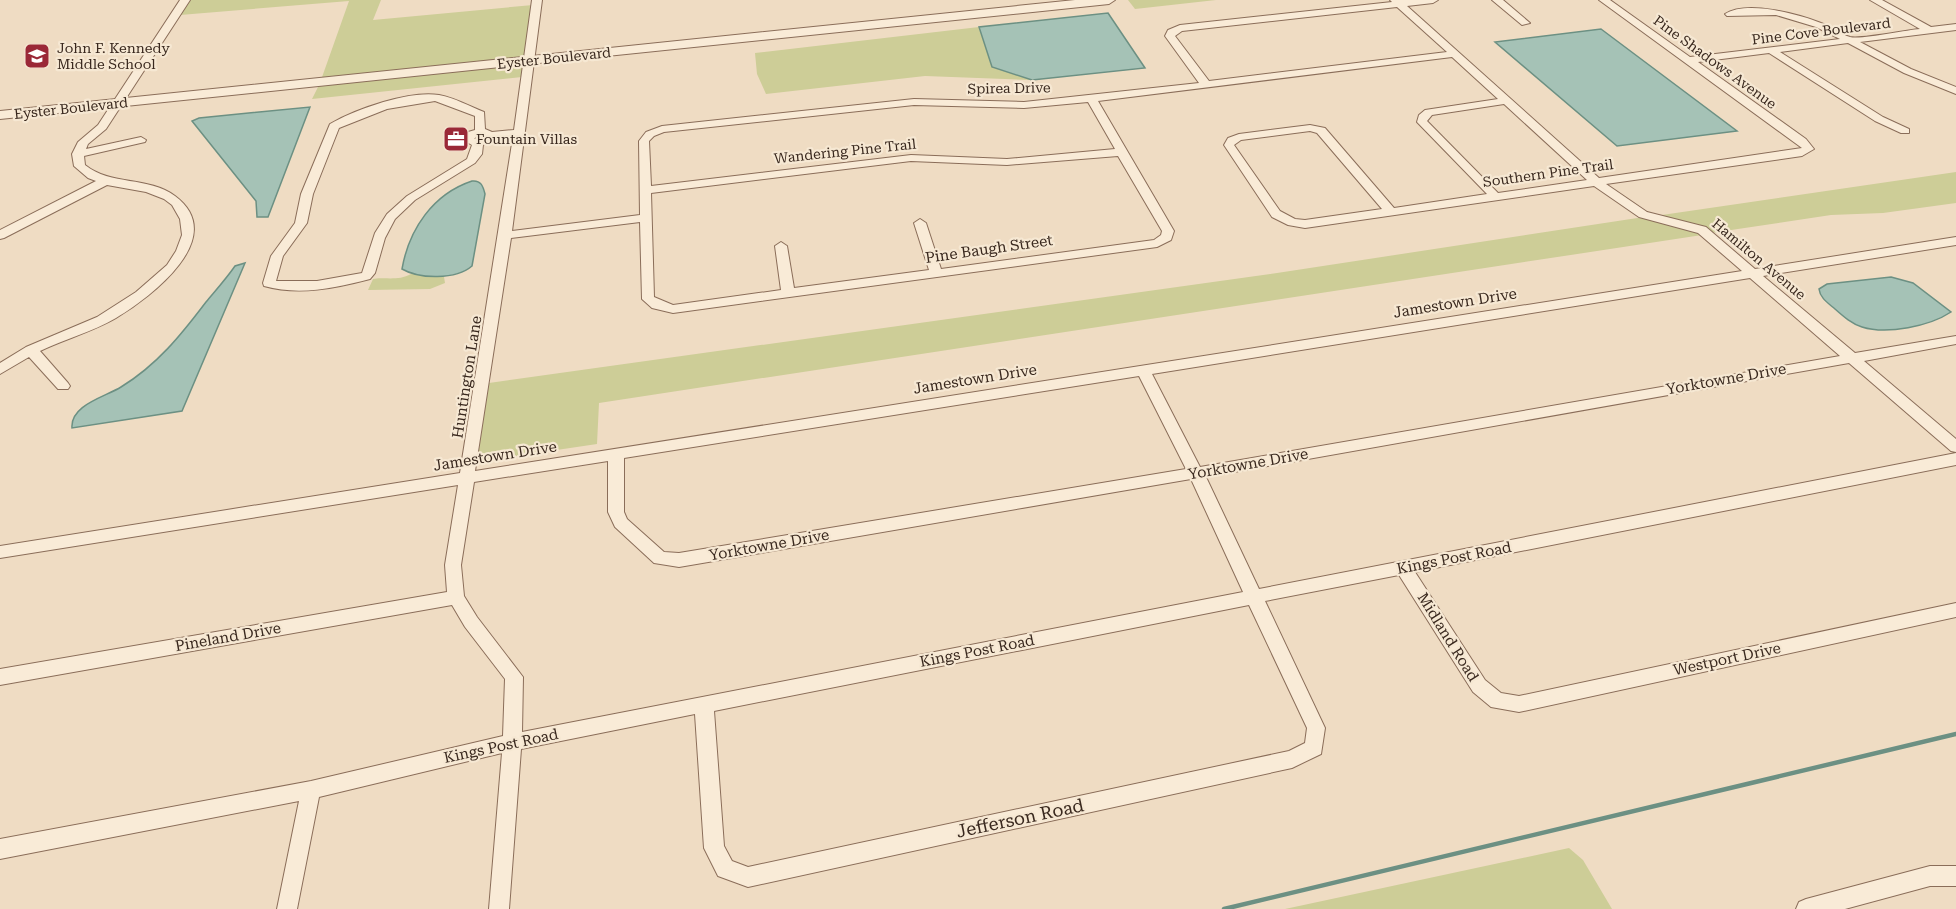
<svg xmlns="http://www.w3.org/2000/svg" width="1956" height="909" font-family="'Roboto Serif',serif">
  <rect width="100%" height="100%" fill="#efdcc3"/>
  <path fill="#cdcd97" d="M189,0H381L373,20L533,5L524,59L321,80L349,1L180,15Z
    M1128,0H1216L1135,9Z
    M979,27L992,67L1032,80L925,76L766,94L757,74L755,53Z
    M523,64L522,77L312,99L319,85Z
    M1956,172V203L1883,213L1831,215L1711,233L1688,222L1655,216Z
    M1644,217C1663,225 1683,225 1702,235L599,403L597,444L477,462L489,383L1277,273Z
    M411,274H428L432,277H444L445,283L430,289L368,290L373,279C387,277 399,281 411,274Z
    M1569,848L1583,860L1612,909H1285Z"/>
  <path fill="#a5c2b6" stroke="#6c9083" stroke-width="1.5" d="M1108,13L1145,68L1032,80L992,67L979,27Z
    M1601,29L1737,131L1617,146L1495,42Z
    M310,107L268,217H257L256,201L192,121L199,118Z
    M472,181C481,180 483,186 485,194L472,266C456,280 419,279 402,269C409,229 433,194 472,181Z
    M245,263L182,411L72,428C70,405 105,397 121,387C157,365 181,335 206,302C216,290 226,279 235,266Z
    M1891,277L1913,283L1951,312C1930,326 1887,335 1862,327C1852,324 1844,317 1835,309C1828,303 1820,298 1819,289L1827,284Z"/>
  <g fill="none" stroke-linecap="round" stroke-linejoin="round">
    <path stroke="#6c9083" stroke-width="4.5" d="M1224,909L1956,734"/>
    <g stroke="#8a6d59" stroke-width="2">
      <path id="minor" d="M180,0H190L106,129L88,144L86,149L141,137L146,140L145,142L84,156L85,165C111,186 148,176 175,196C230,237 151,297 116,318C92,332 65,339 40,351L68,383L70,386L68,389H58L29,357L0,374V363L26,347L97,317L136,292L167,265L176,251L182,235L180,219L172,205L164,199L146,192L107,185L4,238L0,239V230L96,181L88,178L74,166L72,154L78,142L98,125Z
        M532,0H542L512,231L640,215L639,141L646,132L662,126L914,99L1024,102L1199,83L1165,36L1168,30L1180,25L1392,2L1390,0H1438L1433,3L1407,6L1599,178L1802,148L1599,0H1610L1690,57L1840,39L1816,27L1776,15L1727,16L1725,14C1747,0 1798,14 1821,23C1830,26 1840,34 1850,37C1861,40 1906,30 1920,29L1870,0H1882L1931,27L1956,24V30L1860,42L1911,69L1956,87V94L1904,73L1848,43L1780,52L1883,117L1909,129V133H1901L1875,121L1769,53L1698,62L1806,139L1814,149L1802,156L1606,184L1647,212L1706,227L1755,269L1956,237V245L1763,276L1855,353L1956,336V344L1864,361L1956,439V452L1951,451L1849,363L1206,477L1259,589L1956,453V465L1415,572L1485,680L1501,693L1519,696L1956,603V617L1519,712L1491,707L1473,692L1399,575L1265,601L1325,728L1321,754L1292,768L748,887L718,876L704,848L695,714L521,749L509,909H489L502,753L319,797L297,909H277L299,801L0,859V839L311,781L503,736L505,679L465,627L452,605L0,685V669L447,592L445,565L458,485L0,558V546L460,473L513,137L492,139L483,145L482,154L475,163L415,200L395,219L385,238L375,273L370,279C336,288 299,296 264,286L263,283L271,256L295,223L301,194L330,124C356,109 410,90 439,95C455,98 469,106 484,112L485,129L492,132L514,130ZM1397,7L1447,52L1209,81L1175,36L1182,31ZM1452,57L1498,99L1425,110L1419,115L1417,122L1487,194L1394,208L1325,128L1310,125L1239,134L1228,138L1224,145L1272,217L1288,225L1305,228L1594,186L1639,217L1698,233L1742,271L475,471L511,238L640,222L642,299L652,308L673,313L1157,247L1171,240L1174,231L1098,101ZM435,101L475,116V130L468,132L463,140L472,145L467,159L407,196L387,214L375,233L362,273L317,281H276L283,256L307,223L313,194L339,128L387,109ZM1088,102L1115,149L1007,159L911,155L651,186L649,141L654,136L664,132L914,105L1024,108ZM1504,104L1587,180L1498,193L1427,121L1432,115ZM1310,131L1317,133L1382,209L1305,220L1295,219L1280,211L1234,145L1241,140ZM483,136L474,139L476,137ZM1118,156L1162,231L1161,235L1154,240L941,269L926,223L920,219L914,223L929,270L794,288L787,246L781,242L775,246L781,290L673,305L654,297L651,193L911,161L1007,165ZM1750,278L1840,356L1200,467L1152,374ZM1139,376L1186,469L679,553L664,552L627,519L624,512V458ZM608,461V512L615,527L654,563L679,567L1191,479L1243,592L522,732L523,677L477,617L464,596L461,565L474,482ZM1249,605L1307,728L1305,743L1289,751L748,867L732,861L724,846L714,711Z
        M1492,0H1503L1530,23L1522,25Z
        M1930,866H1956V886H1930L1845,909H1796L1799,902L1806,899Z"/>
    </g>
    <g stroke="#8a6d59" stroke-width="2">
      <path id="tertiary" d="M1075,0H1115L1109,4L0,119V111Z"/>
    </g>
    <use href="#minor" fill="#f9ebd7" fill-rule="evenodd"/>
    <use href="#tertiary" fill="#f9ebd7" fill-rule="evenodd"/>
  </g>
  <defs>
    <g id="school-square" transform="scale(1.35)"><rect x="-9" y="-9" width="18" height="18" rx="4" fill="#9a2837" stroke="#f6e8d3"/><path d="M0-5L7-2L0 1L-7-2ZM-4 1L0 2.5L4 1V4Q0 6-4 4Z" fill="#fff"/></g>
    <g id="office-square" transform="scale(1.35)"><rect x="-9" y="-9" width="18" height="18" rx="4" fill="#9a2837" stroke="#f6e8d3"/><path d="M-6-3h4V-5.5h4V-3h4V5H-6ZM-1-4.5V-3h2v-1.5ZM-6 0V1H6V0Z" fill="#fff"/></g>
  </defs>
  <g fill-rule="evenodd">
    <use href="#school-square" x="37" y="56"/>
    <use href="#office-square" x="456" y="139"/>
  </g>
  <g text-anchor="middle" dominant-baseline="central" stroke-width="4.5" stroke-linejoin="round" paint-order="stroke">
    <g font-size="14" fill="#39281e" stroke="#f6e8d3">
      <text transform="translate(1821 31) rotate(-7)">Pine Cove Boulevard</text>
      <text transform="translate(554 58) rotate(-6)">Eyster Boulevard</text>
      <text transform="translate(1715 62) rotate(36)">Pine Shadows Avenue</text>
      <text transform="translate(1009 88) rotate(-1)">Spirea Drive</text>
      <text transform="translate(71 108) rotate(-6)">Eyster Boulevard</text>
      <text transform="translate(845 151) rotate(-6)">Wandering Pine Trail</text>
      <text transform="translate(1548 173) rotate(-8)">Southern Pine Trail</text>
      <text transform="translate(1759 259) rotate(40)">Hamilton Avenue</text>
    </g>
    <g font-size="14" fill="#39281e" stroke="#f6e8d3" text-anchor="start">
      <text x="57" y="48">John F. Kennedy<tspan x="57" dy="16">Middle School</tspan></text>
      <text x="476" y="139">Fountain Villas</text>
    </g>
    <g font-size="15" fill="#39281e" stroke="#f6e8d3">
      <text transform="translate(989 249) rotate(-8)">Pine Baugh Street</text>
      <text transform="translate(1455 303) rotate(-9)">Jamestown Drive</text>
      <text transform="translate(467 377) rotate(-81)">Huntington Lane</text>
      <text transform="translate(975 379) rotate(-9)">Jamestown Drive</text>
      <text transform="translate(1726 379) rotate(-10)">Yorktowne Drive</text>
      <text transform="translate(495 456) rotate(-9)">Jamestown Drive</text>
      <text transform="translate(1248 464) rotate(-10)">Yorktowne Drive</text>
      <text transform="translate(769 545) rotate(-10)">Yorktowne Drive</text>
      <text transform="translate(1454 558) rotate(-11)">Kings Post Road</text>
      <text transform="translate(228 637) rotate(-10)">Pineland Drive</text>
      <text transform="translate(1448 637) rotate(58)">Midland Road</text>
      <text transform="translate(977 651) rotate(-11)">Kings Post Road</text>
      <text transform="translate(1727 659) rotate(-12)">Westport Drive</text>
      <text transform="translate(501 746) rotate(-12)">Kings Post Road</text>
    </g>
    <g font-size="18" fill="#39281e" stroke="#f6e8d3">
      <text transform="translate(1020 818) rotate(-12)">Jefferson Road</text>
    </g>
  </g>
</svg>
